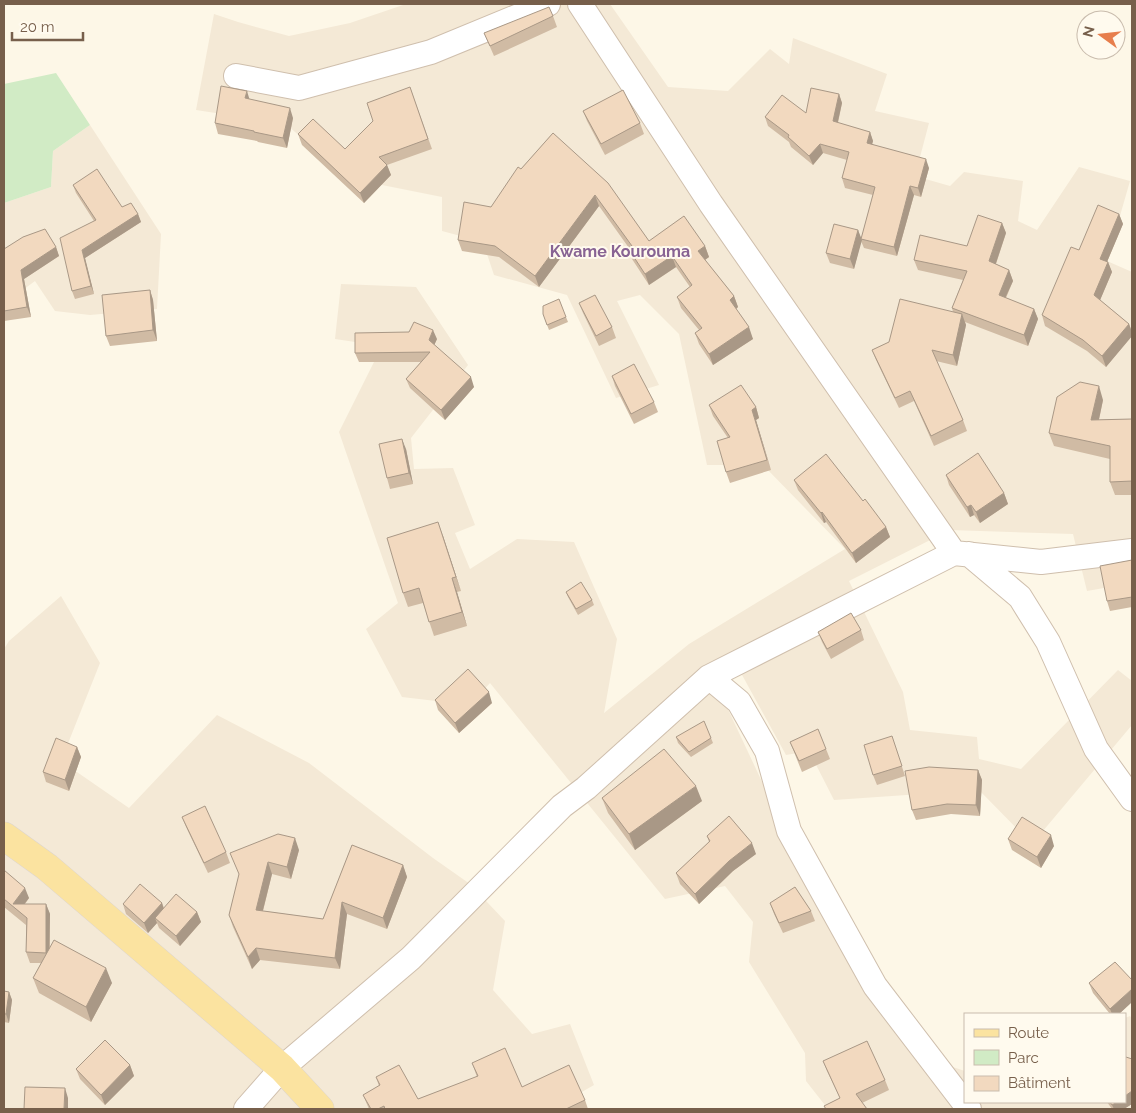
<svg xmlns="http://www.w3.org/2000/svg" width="1136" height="1113" font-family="Raleway,sans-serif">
  <rect width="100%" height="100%" fill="#fdf7e7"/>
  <path fill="#f4e9d6" d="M406,4H610L668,87L728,91L770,49L789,64L793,38L887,74L875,111L929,123L915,176L950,186L964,172L1023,181L1018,221L1037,230L1079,167L1130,181L1107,261L1132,272V583L1087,591L1073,534L950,530L849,581L903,692L910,730L977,737L979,759L1021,769L1118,670L1132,681V725L1032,844L979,790L834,800L809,751L786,755L730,653L717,686L819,903L925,1058L965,1071V1102H1125V1095L1132,1109H828L806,1081L805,1053L749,962L753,922L725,886L665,899L490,683L470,705L402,697L366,629L398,603L339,432L382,346L335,339L341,284L416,287L468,365L411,438L414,469L453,468L475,525L455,533L470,569L517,539L574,542L617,639L604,713L689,644L845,549L763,465H707L679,334L640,295L617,301L659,385L616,398L567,295L494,275L483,242L442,231V197L347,178L286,124L196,110L214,14L238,22L289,36L350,23Z
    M90,125L161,234L157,309L90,315L55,311L35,281L4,304V203L51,187L53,151Z
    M61,596L100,663L61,761L129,808L217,715L309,763L433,858L470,884L505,921L493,990L532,1034L570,1024L594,1085L552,1109H4V649L9,641Z
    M1130,1016L1132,1019V1071L1125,1077V1018Z"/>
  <path fill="#d1ebc5" d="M56,73L90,125L53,151L51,187L4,203V84Z"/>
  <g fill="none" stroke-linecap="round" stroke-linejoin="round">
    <g stroke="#cfbfad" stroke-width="26">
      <path id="minor" d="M580,4L711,204L954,553
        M236,76L299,88L431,52L548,4
        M969,554L1020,597L1048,642L1096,749L1132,799
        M709,677L739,702L767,751L789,831L875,986L969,1109
        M246,1109L282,1068L411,958L562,806L586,788L709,677L954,553L1041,562L1132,551"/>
    </g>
    <g stroke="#dcd5d0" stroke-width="29">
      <path id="primary" d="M4,836L47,867L282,1068L320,1109"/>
    </g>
    <use href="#minor" stroke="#fff" stroke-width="24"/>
    <use href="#primary" stroke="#fbe3a0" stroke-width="28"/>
  </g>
  <path fill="#d0bba4" d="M553,16L557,27L494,56L484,33Z
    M410,87L432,149L387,165L391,175L364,203L302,145L298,134L345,149Z
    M839,94L842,103L838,123L870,132L873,141L872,144L929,168L921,197L914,195L897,256L864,248L861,241L854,269L830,263L826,253L858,230L861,239L873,195L845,188L842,178L847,160L823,153L813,165L791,147L789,142L768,126L765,117L806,113Z
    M249,99L293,118L287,148L258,142L257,141L218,134L215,123Z
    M583,111L640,123L644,134L605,155L587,121Z
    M553,133L649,241L705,246L709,257L705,260L734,296L738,307L736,309L753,339L713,365L699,344L695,333L699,330L681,308L677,297L690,287L676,267L649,285L632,259L629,248L599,206L539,287L499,257L462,251L458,240L491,207L521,169Z
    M73,185L138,214L141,222L85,258L94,294L75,299L72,291L94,221L76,193Z
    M1119,214L1123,224L1107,262H1108L1112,272L1100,300L1129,324L1132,332V336L1106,367L1087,351L1045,326L1042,315L1079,250Z
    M1002,223L1006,233L996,264L1009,270L1013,281L1006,298L1034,309L1038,319L1028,346L965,322L966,325L957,366L936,361L963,420L967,431L934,446L914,401L899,408L876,360L872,350L953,312L952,308L963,280L918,270L914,260L967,246Z
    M56,247L59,256L24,279L31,317L4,321V249Z
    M150,290L153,300L157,341L110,346L106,336Z
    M579,303L612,327L616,338L599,346L583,313Z
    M543,314L566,317L568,322L549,330Z
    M437,339L434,345L474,387L445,420L410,388L406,379L421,362H359L355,353Z
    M612,376L654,402L658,412L634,424L615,386Z
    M1103,400L1099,420L1132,419V495H1115L1110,482V459L1054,446L1049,433Z
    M709,405L756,407L759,418L756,420L771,470L730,483L726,472L728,438L713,416Z
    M406,449L413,484L390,489L387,478Z
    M946,475L1004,493L1008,504L980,523L974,515L970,517L949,485Z
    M794,480L863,501L886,527L890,537L856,563L826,522L824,523L798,490Z
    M443,536L461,591L457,592L467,626L434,636L423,603L408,607L403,593Z
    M1132,560V607L1110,611L1107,601Z
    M566,592L592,600L594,605L578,615L568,597Z
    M861,630L864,640L831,659L822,642L818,632Z
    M435,700L492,703L459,733L438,710Z
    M892,736L905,776L877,785L873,775Z
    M676,737L711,738L713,743L691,757L678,743Z
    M790,742L826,749L830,759L802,772Z
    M77,747L81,757L69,791L46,782L43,772Z
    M978,770L982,780L980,816L951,814L916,820L912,810Z
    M602,798L702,801L635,850L608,813Z
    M182,817L226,852L230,863L208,873L186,827Z
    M707,836L756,854L733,871L699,904L680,884L676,873L709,842Z
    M1008,839L1054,846L1041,868L1012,850Z
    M352,845L403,865L407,877L387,929L347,914L340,969L260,960L252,969L233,927L229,915L239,875L299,850L291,879L272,874L263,911L323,919Z
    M4,870L29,898L25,904H46L50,914V948L112,983L91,1022L39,993L33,978L41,963H30L26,952V925L4,907Z
    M162,903L164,908L197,912L201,922L180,946L159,928L157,923L148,933L126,914L123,904Z
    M770,903L811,911L815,921L783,933L774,914Z
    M1089,983L1132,1002L1119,1014H1110L1093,993Z
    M4,991L9,992L12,1000L9,1023L4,1022Z
    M1132,1059V1104L1124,1109H1112L1107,1102H1125Z
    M823,1061L885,1080L889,1090L862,1103L867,1109H826L824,1106L840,1098L827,1071Z
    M472,1063L522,1087L585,1100L588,1109H369L363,1095L379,1086L376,1077L418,1099L477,1077Z
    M130,1065L134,1076L105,1105L80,1079L76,1069Z"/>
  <path fill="#a99886" d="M247,91L250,101L245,98Z
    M839,94L842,103L836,130L833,121Z
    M290,108L293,118L287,148L283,138Z
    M870,132L873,141L870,152L867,143Z
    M820,144L823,153L813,165L809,156Z
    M926,159L929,168L921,197L918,188Z
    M387,165L391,175L364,203L360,193Z
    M910,186L914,195L897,256L894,247Z
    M595,195L599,206L539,287L535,276Z
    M138,214L141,222L85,258L94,294L91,286L82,250Z
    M1119,214L1123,224L1104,269L1100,259Z
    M1002,223L1006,233L993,272L989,261Z
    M858,230L862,240L854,269L850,259Z
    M705,246L709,257L702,262L698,251Z
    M56,247L59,256L24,279L31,317L27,307L21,270Z
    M672,256L676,267L649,285L645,274Z
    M1108,262L1112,272L1098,305L1094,295Z
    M1009,270L1013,281L1002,305L999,295Z
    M150,290L153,300L157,341L153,330Z
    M734,296L738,307L734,311L730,300Z
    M1034,309L1038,319L1028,346L1024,335Z
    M962,314L966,325L957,366L953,355Z
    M1129,324L1132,332V336L1106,367L1102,356Z
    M749,327L753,339L713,365L709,354Z
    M433,330L437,339L432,350L429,340Z
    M471,377L474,387L445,420L441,410Z
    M1099,386L1103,400L1096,433L1091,420Z
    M756,407L759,418L756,420L771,470L752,410Z
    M402,439L406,449L413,484L409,473Z
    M1004,493L1008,504L980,523L976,512Z
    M971,505L974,515L970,517L967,507Z
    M822,512L826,522L824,523L821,513Z
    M438,522L443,536L461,591L456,577Z
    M886,527L890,537L856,563L852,553Z
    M452,578L457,592L467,626L462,612Z
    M489,692L492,703L459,733L455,723Z
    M77,747L81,757L69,791L65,780Z
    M978,770L982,780L980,816L976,805Z
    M696,786L702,801L635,850L629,834Z
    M1051,835L1054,846L1041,868L1037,857Z
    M295,838L299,850L291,879L287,867Z
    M752,843L756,854L733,871L699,904L695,894L729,861Z
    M268,862L272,874L260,922L256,910Z
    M403,865L407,877L387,929L383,918Z
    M25,888L29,898L19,911L13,904Z
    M342,902L347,914L340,969L335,958Z
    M162,903L165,913L155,918L157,923L148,933L144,923Z
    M46,904L50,914L49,963L46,953Z
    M197,912L201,922L180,946L176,936Z
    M256,948L260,960L252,969L248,957Z
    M106,968L112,983L91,1022L86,1007Z
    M1132,989V1002L1119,1014H1112L1110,1009Z
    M9,992L12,1000L9,1023L6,1014Z
    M130,1065L134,1076L105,1105L101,1095Z
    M65,1088L68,1098V1109H64Z
    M1132,1091V1104L1124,1109H1114L1112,1105L1117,1102H1125V1096Z"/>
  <path fill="#f2d9bf" stroke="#a99886" d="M549,7L553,16L490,46L484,33Z
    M221,86L247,91L245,98L290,108L283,138L254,132V131L215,123Z
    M410,87L428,139L379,157L387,165L360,193L298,134L313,119L345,149L373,121L367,103Z
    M811,88L839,94L833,121L870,132L867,143L926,159L918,188L910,186L894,247L861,239L875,187L842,178L849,152L820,144L809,156L788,137L789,135L765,117L782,95L806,113Z
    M623,90L640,123L601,144L583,111Z
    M553,133L608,183L649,241L684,216L705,246L698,251L734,296L730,300L749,327L709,354L695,333L702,328L677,297L692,285L672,256L645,274L628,248L632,246L595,195L535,276L495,246L458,240L464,202L491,207L518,167L521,169Z
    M97,169L122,207L131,203L138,214L82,250L91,286L72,291L60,238L96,220L73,185Z
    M1098,205L1119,214L1100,259L1108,262L1094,295L1129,324L1102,356L1083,340L1042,315L1071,247L1079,250Z
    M978,215L1002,223L989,261L1009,270L999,295L1034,309L1024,335L952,308L967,271L914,260L920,235L967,246Z
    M834,224L858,230L850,259L826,253Z
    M45,229L56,247L21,270L27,307L4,311V249L23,237Z
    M150,290L153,330L106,336L102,295Z
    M595,295L612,327L596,336L579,303Z
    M559,299L566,317L547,325L543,314V306Z
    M900,299L962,314L953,355L932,350L963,420L931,436L910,391L895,398L872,350L889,342Z
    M414,322L433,330L429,340L471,377L441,410L406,379L430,352L355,353V333L409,332Z
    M634,364L654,402L631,414L612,376Z
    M1080,382L1099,386L1091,420L1132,419V481L1110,482V446L1049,433L1057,397Z
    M741,385L756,407L752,410L767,460L726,472L717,441L730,437L709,405Z
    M402,439L409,473L387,478L379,444Z
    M978,453L1004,493L976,512L971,505L967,507L946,475Z
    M826,454L863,501L865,499L886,527L852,553L822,512L821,513L794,480Z
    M438,522L456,577L452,578L462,612L429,622L419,588L403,593L387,538Z
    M1132,560V597L1107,601L1100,566Z
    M581,582L592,600L576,609L566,592Z
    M851,613L861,630L827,649L818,632Z
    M468,669L489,692L455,723L435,700Z
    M704,721L711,738L689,752L676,737Z
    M818,729L826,749L799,761L790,742Z
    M892,736L902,766L873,775L864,745Z
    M56,738L77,747L65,780L43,772Z
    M664,749L696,786L629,834L602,798Z
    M929,767L978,770L976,805L947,804L912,810L905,771Z
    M205,806L226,852L204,863L182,817Z
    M729,816L752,843L729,861L695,894L676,873L710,841L707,836Z
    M1022,817L1051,835L1037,857L1008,839Z
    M278,834L295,838L287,867L268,862L256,910L323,919L352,845L403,865L383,918L342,902L335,958L256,948L248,957L229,915L239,874L230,853Z
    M4,870L25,888L13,904H46V953L26,952L27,918L4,899Z
    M140,884L162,903L144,923L123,904Z
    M795,887L811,911L779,923L770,903Z
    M176,894L197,912L176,936L155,918Z
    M54,940L106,968L86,1007L33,978Z
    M1115,962L1132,980V989L1110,1009L1089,983Z
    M4,991L9,992L6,1014H4Z
    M105,1040L130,1065L101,1095L76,1069Z
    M867,1041L885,1080L856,1094L867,1109H826L824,1106L840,1098L823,1061Z
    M505,1048L522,1087L569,1065L585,1100L566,1109H385L384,1106L378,1109H371L363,1095L380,1085L376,1077L399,1065L418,1099L478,1076L472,1063Z
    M1126,1057L1132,1059V1091L1125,1096V1059Z
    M25,1087L65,1088L64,1109H24Z
    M1110,1102H1117L1112,1105Z"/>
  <g text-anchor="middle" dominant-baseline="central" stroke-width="4" stroke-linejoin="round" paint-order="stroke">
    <g font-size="16" font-weight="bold" fill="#886393" stroke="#fffaee">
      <text x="620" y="251">Kwame Kourouma</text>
    </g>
  </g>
  <rect width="1136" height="1113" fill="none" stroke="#775f4b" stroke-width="10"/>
  <rect x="964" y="1013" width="162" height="90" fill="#fffaee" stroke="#c9bcad"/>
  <rect x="974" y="1029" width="25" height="8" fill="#fbe3a0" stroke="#c9bcad"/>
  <text x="1008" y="1038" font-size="15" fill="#775f4b">Route</text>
  <rect x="974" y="1050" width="25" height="15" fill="#d1ebc5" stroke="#c9bcad"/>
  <text x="1008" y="1063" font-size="15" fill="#775f4b">Parc</text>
  <rect x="974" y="1076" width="25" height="15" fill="#f2d9bf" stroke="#c9bcad"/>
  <text x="1008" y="1088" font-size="15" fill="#775f4b">Bâtiment</text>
  <g transform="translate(1101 35) rotate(285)"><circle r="24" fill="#fffaee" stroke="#c9bcad"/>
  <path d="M0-4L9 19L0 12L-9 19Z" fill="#e77e4c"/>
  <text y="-8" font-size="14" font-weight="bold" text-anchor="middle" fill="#775f4b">N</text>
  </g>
  <path d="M12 32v8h71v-8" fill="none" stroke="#775f4b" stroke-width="2.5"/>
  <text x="20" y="32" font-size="15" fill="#775f4b" stroke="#fffaee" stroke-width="4" paint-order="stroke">20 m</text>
</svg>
